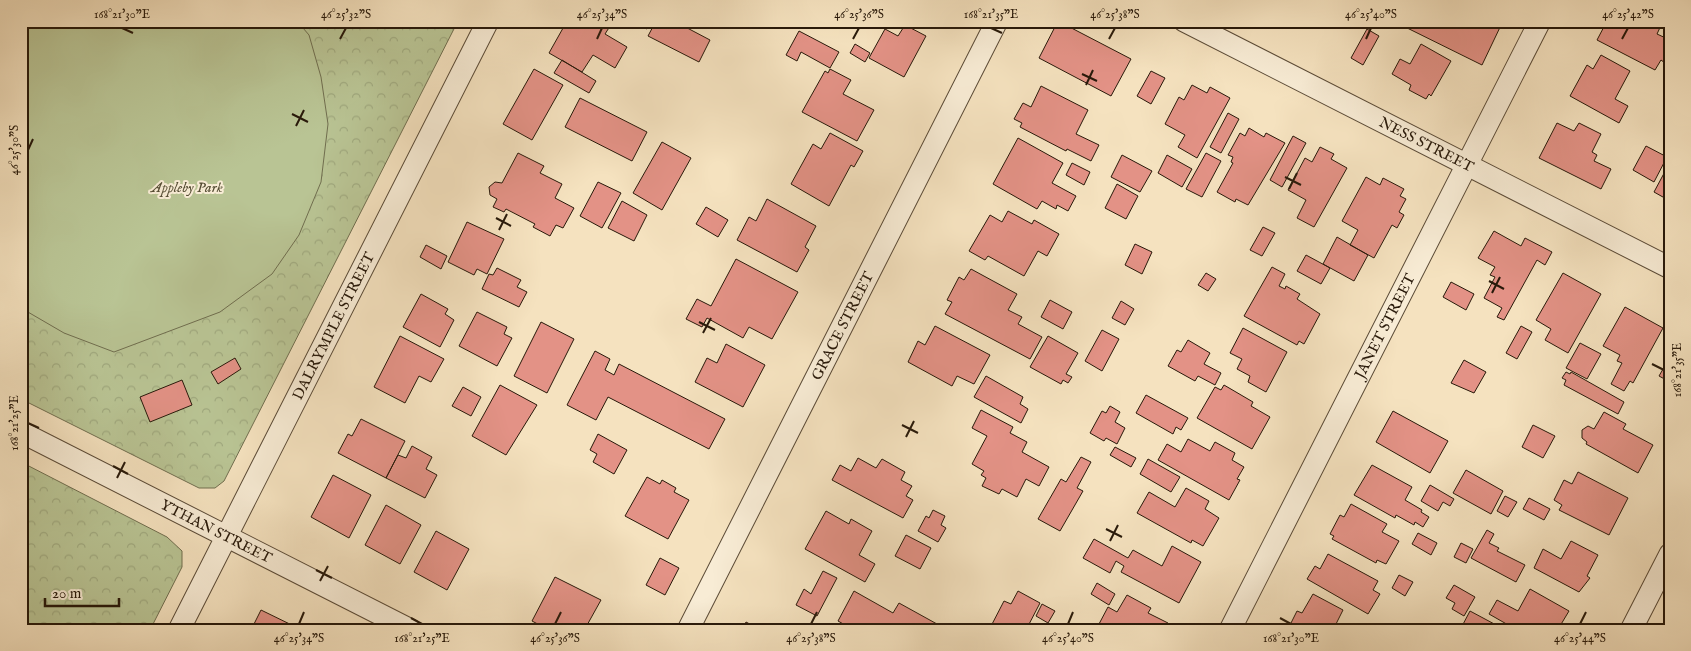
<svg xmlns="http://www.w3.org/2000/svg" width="1691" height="651" font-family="'IM FELL English',serif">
  <defs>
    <pattern id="forest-crowns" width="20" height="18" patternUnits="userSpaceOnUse" patternTransform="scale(1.25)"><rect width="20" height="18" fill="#b9c494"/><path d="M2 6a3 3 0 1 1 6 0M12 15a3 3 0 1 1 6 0" fill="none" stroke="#9fa87e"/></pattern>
  </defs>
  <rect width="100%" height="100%" fill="#f5e2bf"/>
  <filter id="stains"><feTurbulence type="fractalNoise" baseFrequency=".004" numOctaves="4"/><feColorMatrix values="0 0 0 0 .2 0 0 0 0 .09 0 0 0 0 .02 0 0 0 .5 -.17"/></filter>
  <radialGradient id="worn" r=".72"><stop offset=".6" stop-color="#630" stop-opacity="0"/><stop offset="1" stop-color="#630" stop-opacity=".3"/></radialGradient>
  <path fill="url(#forest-crowns)" stroke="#706e4f" d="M21,21H458L224,481L215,488H199L21,399Z
    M21,462L167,537L182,551V567L150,630H21Z"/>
  <path fill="#b9c494" stroke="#706e4f" d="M21,21H297L309,35L321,77L328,124L321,182L299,235L272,274L220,312L114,352L64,333L21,308Z"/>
  <path fill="#e39286" stroke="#28190a" d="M567,21L612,23L605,34L627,47L615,68L593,55L582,72L549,53Z
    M632,21H651L647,29Z
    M656,21H674L710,40L699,62L648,36Z
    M877,21H901L899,26L891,22L888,27Z
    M1058,21L1131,59L1111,96L1039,58Z
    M1393,21H1503L1482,65Z
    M1607,21H1663L1657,34L1670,40V54L1665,63L1661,60L1655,70L1597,40Z
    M905,25L926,36L904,77L869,58L885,29L898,36Z
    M1367,29L1379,36L1363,65L1351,58Z
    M799,31L839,52L830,68L801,52L797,61L786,55Z
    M855,44L870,53L865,62L850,53Z
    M1421,44L1451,61L1431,96L1429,94L1426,99L1409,90L1411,85L1392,74L1400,59L1410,64Z
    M1601,55L1630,71L1615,99L1628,106L1619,123L1570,96L1587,65L1593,69Z
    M562,60L596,81L589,93L554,73Z
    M534,69L563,85L532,140L503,124Z
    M830,69L851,80L843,94L874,110L857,141L802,112L825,71L828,73Z
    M1151,71L1165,78L1151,104L1137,96Z
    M1192,85L1207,93L1210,87L1230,98L1197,158L1178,147L1185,135L1165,124L1179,97L1184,100Z
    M1041,86L1088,110L1076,134L1099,145L1091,161L1067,149L1066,151L1020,127L1022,123L1014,119L1023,103L1031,107Z
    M580,98L647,132L632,161L565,127Z
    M1228,113L1239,119L1221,153L1210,147Z
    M1557,123L1574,131L1579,123L1601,134L1592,152L1597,155L1594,161L1611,169L1601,189L1539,158Z
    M1249,128L1264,137L1266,133L1285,143L1248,205L1236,199L1235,202L1217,192L1233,163L1231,162L1233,157L1228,155L1240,133L1245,136Z
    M830,133L863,151L854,167L851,165L829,206L791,184L813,144L821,149Z
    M1293,136L1306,143L1282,187L1270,180Z
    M1018,138L1063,163L1052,183L1076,196L1068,211L1057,205L1056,209L1042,201L1037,209L993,184Z
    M662,142L691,158L662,210L633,193Z
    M1646,146L1667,157L1654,182L1633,170Z
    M1320,147L1334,154L1331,159L1347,168L1314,227L1297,218L1306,200L1288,190L1305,158L1312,162Z
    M518,153L544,166L540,173L562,184L555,198L574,208L563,228L556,225L550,236L533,227L535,224L506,209L504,212L493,207L497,199L490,195L489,187L495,182L502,183Z
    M1206,153L1221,161L1202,197L1186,189Z
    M1122,155L1152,171L1140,192L1111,177Z
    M1167,155L1192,169L1182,187L1158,173Z
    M1072,163L1090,172L1084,185L1066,175Z
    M1669,164L1670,165V201L1654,192Z
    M1366,177L1380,185L1383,178L1404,189L1400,196L1406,199L1399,212L1404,215L1397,228L1392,225L1374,258L1350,245L1358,230L1342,221Z
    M598,182L621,193L602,228L580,216Z
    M1117,184L1138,196L1126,219L1105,208Z
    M767,199L816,226L805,247L809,250L797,272L737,240L749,217L756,221Z
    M622,201L647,215L634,241L608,228Z
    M706,207L728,220L718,237L696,224Z
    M1008,211L1032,224L1034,220L1059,234L1047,256L1038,251L1024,276L988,256L985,260L969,251L990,215L1002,222Z
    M467,222L504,239L487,274L477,269L474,275L448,262Z
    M1263,227L1275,233L1262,256L1250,250Z
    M1494,231L1521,246L1525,238L1552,252L1545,265L1537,260L1504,320L1497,317L1502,308L1484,298L1495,277L1490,275L1495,267L1478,258Z
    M1337,237L1368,255L1354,281L1323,264Z
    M1135,244L1152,252L1142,274L1125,265Z
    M426,245L447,256L441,269L420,257Z
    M1306,255L1330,268L1321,284L1297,271Z
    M736,259L798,292L772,339L749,327L743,338L707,318L702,327L686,319L697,299L711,306Z
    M1272,267L1285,274L1279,286L1285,289L1286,286L1300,294L1297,299L1320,314L1304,344L1299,341L1297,345L1244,316Z
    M497,268L521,280L517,287L527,292L519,307L482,289L489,274L493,275Z
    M971,269L1017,294L1008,310L1022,317L1018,324L1042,337L1030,359L945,314L952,302L947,300L959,277L964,280Z
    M1206,273L1216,279L1208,291L1198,285Z
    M1563,273L1601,294L1568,353L1545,340L1551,329L1536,320Z
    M1451,282L1474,294L1466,310L1443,297Z
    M421,294L448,309L445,314L454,320L440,347L403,327Z
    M1050,300L1072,312L1063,329L1041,317Z
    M1121,301L1134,309L1125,325L1112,318Z
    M1625,307L1663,328L1633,383L1630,381L1624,391L1611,384L1622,363L1617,361L1620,355L1603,346Z
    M477,312L507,327L504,334L512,338L497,366L459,346Z
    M541,322L574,339L547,393L514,376Z
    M935,326L990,355L974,384L957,376L952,386L908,362L918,341L925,345Z
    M1521,326L1532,332L1517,359L1506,353Z
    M1243,328L1287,352L1266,392L1248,382L1250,376L1237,369L1242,359L1230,353Z
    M1102,330L1119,339L1102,371L1085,361Z
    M400,336L444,359L431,382L419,376L405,403L374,387Z
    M1048,336L1078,353L1066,374L1072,377L1068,383L1063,380L1061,384L1030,367Z
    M1188,340L1210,353L1204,364L1221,373L1215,385L1198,376L1195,381L1168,366L1177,350L1181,352Z
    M1580,343L1601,354L1587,379L1566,368Z
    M726,344L765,365L743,407L695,382L707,358L717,363Z
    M595,351L610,359L605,370L614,375L619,364L725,419L709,449L608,397L596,420L567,405Z
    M1670,357V382L1659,376Z
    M235,358L241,369L218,384L211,372Z
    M1464,360L1486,372L1474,393L1451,383Z
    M1566,372L1570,374L1571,372L1624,402L1618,414L1564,385L1566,380L1562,378Z
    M986,376L1023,397L1020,404L1028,409L1021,423L974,397Z
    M182,380L192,405L150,422L140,397Z
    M500,385L537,405L506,455L472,436Z
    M1224,385L1253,402L1251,406L1270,417L1252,449L1197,418L1215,387L1221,390Z
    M463,387L481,397L471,416L452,406Z
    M1146,395L1188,418L1181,430L1176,427L1173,434L1136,413Z
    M1110,406L1120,412L1115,422L1125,428L1117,444L1106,438L1104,441L1090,433L1102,411L1106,413Z
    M981,410L1013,427L1010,433L1027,442L1022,452L1049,467L1039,486L1026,479L1017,497L1002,489L999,494L982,486L986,478L981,475L984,471L972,464L987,436L972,428Z
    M1393,411L1448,441L1430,473L1376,442Z
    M1604,412L1626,424L1623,429L1653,445L1638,473L1586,444L1587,442L1582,438V430L1588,426L1594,429Z
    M361,419L405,441L386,478L338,453L348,434L352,436Z
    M1533,425L1555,436L1543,458L1522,447Z
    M598,434L627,450L614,474L593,462L597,454L590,450Z
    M1188,439L1210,451L1215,442L1235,453L1232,460L1244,467L1237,479L1240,480L1229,500L1158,460L1167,444L1181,452Z
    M412,446L432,457L426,469L437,475L425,498L386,478L398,455L406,458Z
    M1115,447L1136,458L1131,467L1110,455Z
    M1081,457L1091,462L1077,488L1083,491L1060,531L1038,519L1061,479L1066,482Z
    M858,458L876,468L882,459L905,472L901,480L912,486L906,496L913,500L903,518L832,480L840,465L851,471Z
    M1148,459L1180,477L1171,492L1140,474Z
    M1372,465L1412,487L1405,500L1422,510L1421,512L1429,517L1423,527L1415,522L1414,525L1396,515L1395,518L1354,495Z
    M1466,470L1503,491L1491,514L1453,493Z
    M1578,472L1628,498L1609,535L1559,510L1562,505L1554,500L1564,480L1572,484Z
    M333,475L371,495L349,538L311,517Z
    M647,477L660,484L662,480L676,488L674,492L689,500L668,539L625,516Z
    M1430,485L1454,499L1450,506L1443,502L1438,511L1421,501Z
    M1186,488L1209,501L1205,509L1219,518L1203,546L1192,540L1191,543L1137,513L1149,492L1175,507Z
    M1505,496L1517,502L1508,517L1497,511Z
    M1529,498L1550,509L1544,520L1523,509Z
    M1351,504L1387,524L1382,532L1399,541L1386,564L1377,560L1376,563L1332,539L1334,536L1330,534L1340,515L1344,517Z
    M386,505L421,525L400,564L365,545Z
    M933,510L945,516L941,525L946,528L938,542L918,531L926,516L929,518Z
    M826,511L849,524L851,519L872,531L859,555L875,564L865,582L805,549Z
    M1487,530L1494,534L1489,543L1499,548L1497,551L1525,565L1516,582L1471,558Z
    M436,531L469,549L447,590L414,572Z
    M1418,533L1437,543L1431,555L1412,544Z
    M906,535L931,548L920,569L895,556Z
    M1094,539L1128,558L1133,550L1162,566L1172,546L1201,562L1179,603L1121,572L1124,566L1116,561L1110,573L1083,558Z
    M1571,541L1598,555L1587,576L1590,578L1579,592L1534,568L1543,549L1561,559Z
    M1461,543L1473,549L1466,563L1454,557Z
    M1328,554L1378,581L1373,590L1380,594L1368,614L1307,579L1315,566L1320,569Z
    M660,558L679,568L665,595L646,585Z
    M823,571L837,578L817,616L796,605L804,589L811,594Z
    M1399,575L1413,582L1405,596L1392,588Z
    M555,577L601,600L586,627L591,630H549L532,621Z
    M1097,583L1115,594L1109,605L1091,594Z
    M1454,585L1475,597L1464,616L1452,609L1455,603L1446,598Z
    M1530,589L1569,611L1560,626L1563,630H1517L1489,614L1497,600L1518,611Z
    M854,591L893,613L899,603L937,624L934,630H854L838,621Z
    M1018,591L1040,603L1026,630H989L1004,601L1011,604Z
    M1313,594L1343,610L1334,628L1338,630L1288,629L1297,611L1302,613Z
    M1127,595L1151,608L1148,613L1168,623L1164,630H1108L1099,624L1108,607L1117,612Z
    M1042,604L1055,611L1048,623L1036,616Z
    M261,610L302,630H251Z
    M1470,611L1498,626L1497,630H1460Z
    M746,622L761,630H742Z"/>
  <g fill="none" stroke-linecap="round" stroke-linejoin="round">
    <g stroke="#5b4b37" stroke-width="23">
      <g id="minor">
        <path id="s1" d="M1184,21L1670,268"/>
        <path id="s2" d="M21,432L411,630"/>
        <path id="s3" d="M179,630L488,21"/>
        <path id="s4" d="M688,630L997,21"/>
        <path id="s5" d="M1230,630L1540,21"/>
        <path d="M1631,630L1670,554"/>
      </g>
    </g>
    <use href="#minor" stroke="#f8ecd5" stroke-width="21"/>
  </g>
  <path fill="none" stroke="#28190a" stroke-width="2" d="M122,28L133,33M991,28L1002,33M340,39L346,28M597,39L602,28M853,39L859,28M1109,39L1115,28M1366,39L1371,28M1622,39L1628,28M1082,74L1097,81M1086,85L1093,70M292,114L308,122M296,126L304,110M28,150L33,139M1285,177L1301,185M1289,189L1297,173M496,218L511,226M499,230L507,214M1489,281L1504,289M1492,293L1500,277M699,322L715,330M703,333L711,318M1652,364L1664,370M28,423L39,428M902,425L918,433M906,437L914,421M113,466L128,474M117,478L125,462M1106,529L1122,537M1110,541L1118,525M316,570L332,578M320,581L328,566M411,618L422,624M1280,618L1291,624M299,624L304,612M555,624L561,612M811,624L817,612M1068,624L1073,612M1580,624L1586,612"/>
  <g text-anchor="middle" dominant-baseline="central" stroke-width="4" stroke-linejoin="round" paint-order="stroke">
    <g font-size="15" fill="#28190a" stroke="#f8ecd5">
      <text stroke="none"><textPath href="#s1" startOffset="272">NESS STREET</textPath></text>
      <text stroke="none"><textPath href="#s5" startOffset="341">JANET STREET</textPath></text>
      <text stroke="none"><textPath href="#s3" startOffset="341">DALRYMPLE STREET</textPath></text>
      <text stroke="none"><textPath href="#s4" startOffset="341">GRACE STREET</textPath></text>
      <text stroke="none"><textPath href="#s2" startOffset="219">YTHAN STREET</textPath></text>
    </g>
    <g font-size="15" font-style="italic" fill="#544c33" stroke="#f8ecd5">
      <text x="187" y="187">Appleby Park</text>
    </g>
  </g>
  <rect width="1691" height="651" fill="none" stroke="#f5e2bf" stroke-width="55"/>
  <path d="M45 598v8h74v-8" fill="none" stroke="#28190a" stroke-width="2.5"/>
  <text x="52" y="598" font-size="15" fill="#28190a" stroke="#f8ecd5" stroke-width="4" paint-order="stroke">20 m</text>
  <rect x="28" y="28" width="1636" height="596" fill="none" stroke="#28190a" stroke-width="2"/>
  <g font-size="12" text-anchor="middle" fill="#28190a">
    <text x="122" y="18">168°21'30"E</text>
    <text x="346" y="18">46°25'32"S</text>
    <text x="602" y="18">46°25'34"S</text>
    <text x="859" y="18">46°25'36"S</text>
    <text x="991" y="18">168°21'35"E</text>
    <text x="1115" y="18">46°25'38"S</text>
    <text x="1371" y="18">46°25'40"S</text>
    <text x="1628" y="18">46°25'42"S</text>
    <text transform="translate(14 150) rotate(-90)" y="4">46°25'30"S</text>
    <text transform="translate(1677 370) rotate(-90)" y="4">168°21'35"E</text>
    <text transform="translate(14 423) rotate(-90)" y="4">168°21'25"E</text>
    <text x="299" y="642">46°25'34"S</text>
    <text x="422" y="642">168°21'25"E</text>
    <text x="555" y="642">46°25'36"S</text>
    <text x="811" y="642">46°25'38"S</text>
    <text x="1068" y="642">46°25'40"S</text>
    <text x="1291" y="642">168°21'30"E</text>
    <text x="1580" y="642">46°25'44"S</text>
  </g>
  <rect width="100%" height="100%" filter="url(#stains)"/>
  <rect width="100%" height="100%" fill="url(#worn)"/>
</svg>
